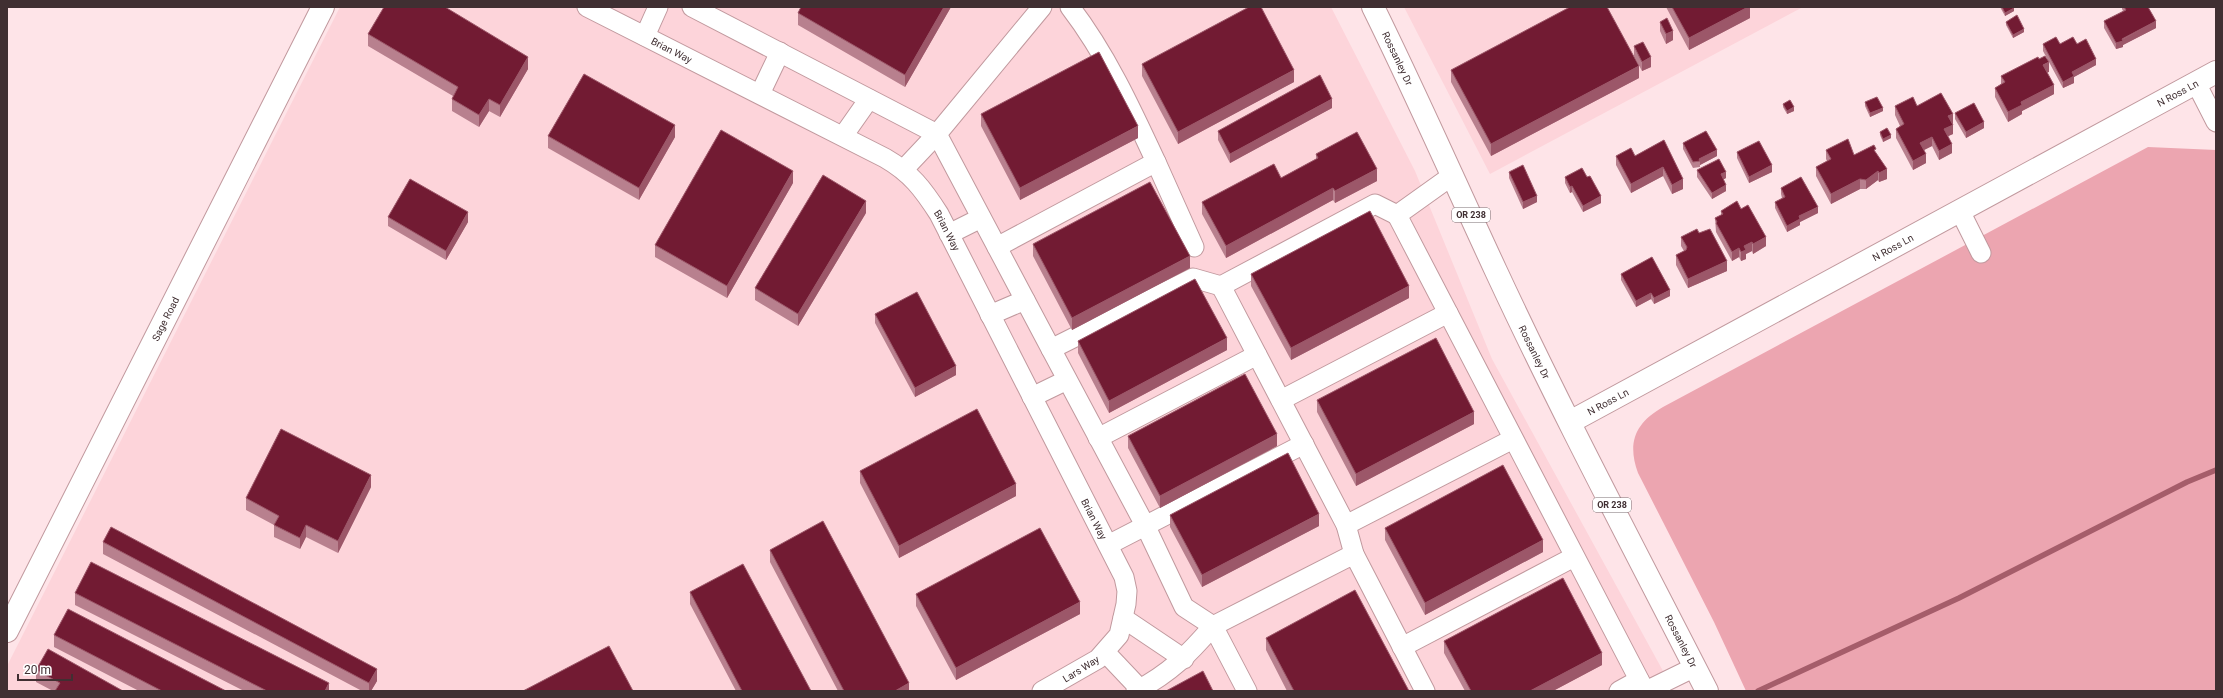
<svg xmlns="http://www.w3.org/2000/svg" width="2223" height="698" font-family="Roboto,sans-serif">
  <rect width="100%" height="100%" fill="#fee4e8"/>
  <path fill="#fdd4da" d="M340,7H1331L1415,171L1492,359L1674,691H7V666Z
    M1404,7H1803L1490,174Z"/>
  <path fill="#eca5b0" d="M2148,147L2216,150V691H1746L1714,622L1638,473C1627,443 1635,423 1663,407Z"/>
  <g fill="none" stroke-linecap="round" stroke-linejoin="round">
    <path stroke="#a55d6a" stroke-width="5.5" d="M1758,691L1959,598L2187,482L2216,470"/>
    <g stroke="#c1999e" stroke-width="21">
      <g id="minor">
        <path id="s1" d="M587,7L885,158C911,173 923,189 939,214L1124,577L1127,591L1126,604L1119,635L1098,659L1042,691"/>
        <path d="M692,7L937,134L904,169"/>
        <path d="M1042,7L937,134L1051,349"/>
        <path d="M645,36L658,7"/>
        <path d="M2196,83L2216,122"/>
        <path d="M760,94L780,52"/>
        <path d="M843,136L869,99"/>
        <path d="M1156,162L1194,247"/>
        <path d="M1453,175L1397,215L1645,691"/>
        <path d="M1960,211L1981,253"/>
        <path d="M949,234L981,218"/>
        <path d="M997,247L1156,162C1131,108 1106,54 1070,7"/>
        <path d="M990,315L1025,300"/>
        <path d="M1032,397L1067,380"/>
        <path d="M1281,400L1448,313"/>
        <path d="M1098,438L1257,355"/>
        <path d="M1346,525L1513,439"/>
        <path d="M1108,545L1304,444"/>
        <path d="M1354,554L1346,525L1221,286L1375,204L1397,215"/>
        <path d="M1123,618L1184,659"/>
        <path d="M1402,647L1574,557"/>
        <path d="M1105,652L1140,689"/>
        <path d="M1136,691C1170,673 1188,655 1213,626L1184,607L1146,527L1051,349L1193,278L1221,286"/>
        <path d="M1247,691L1213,626L1354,554L1425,691"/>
        <path d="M1619,691L1639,680"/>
        <path d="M1646,691L1695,667"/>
      </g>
    </g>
    <g stroke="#c1999e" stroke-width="24">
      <g id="major">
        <path id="s2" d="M1373,7C1416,94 1455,183 1496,271C1562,413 1636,552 1707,691"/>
        <path id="s3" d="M1570,422L2216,72"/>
        <path id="s4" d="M7,631L323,7"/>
      </g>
    </g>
    <use href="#minor" stroke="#fff" stroke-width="19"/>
    <use href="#major" stroke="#fff" stroke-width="22"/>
  </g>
  <path fill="#b8808e" d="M801,7H951L905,87L798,25V13Z
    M1666,7H1750V18L1689,50Z
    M2000,7H2014V11L2005,16Z
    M2122,7H2148L2156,28L2123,45V47L2116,49L2104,28V21L2123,11L2122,9Z
    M1660,22L1673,40L1666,44L1660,31Z
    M2006,22L2024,32L2013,38L2006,25Z
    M368,34L528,69L500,117L489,111L479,127L452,111V99L453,96L368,46Z
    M2043,44H2077L2096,65L2074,77V83L2063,88L2043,51Z
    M1634,46L1651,67L1642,71L1634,56Z
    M2039,59L2049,72H2047L2054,94L2022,111V114L2008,122L1995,97V88L2001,84V76Z
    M1142,64L1294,82L1178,144L1142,76Z
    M1451,70L1639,78L1491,156L1451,82Z
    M1865,102L1883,111L1870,117L1865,106Z
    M1783,104L1794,111L1787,114L1783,107Z
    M1895,106H1917L1953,123V134L1948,136L1952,153L1939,160L1932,146L1924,150L1926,163L1913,170L1896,138V129L1900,126L1895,115Z
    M1332,108L1230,163L1218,140V131Z
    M1955,113L1984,128L1966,138L1955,119Z
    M981,114L1138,138L1020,200L981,126Z
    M1880,132L1891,138L1883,142L1880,135Z
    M548,136L675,137L639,200L548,148Z
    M1664,140L1683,189L1672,194L1663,176L1631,193L1616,165V156H1635Z
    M1683,143L1717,156L1700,165V167L1693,168L1683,149Z
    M1826,150L1854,155L1876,153L1887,179L1879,182L1878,180L1866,189H1860L1831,204L1816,176V167L1827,161L1826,159Z
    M1737,152L1772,172L1749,183L1737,158Z
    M1316,154L1377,181L1335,203L1333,200L1226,258L1202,214V202L1281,178L1316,159Z
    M1697,170L1726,178L1723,179L1726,191L1712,199L1697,177Z
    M1509,172L1537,202L1523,209L1509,178Z
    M1565,177L1601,203L1583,212L1572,192L1570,193L1565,183Z
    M793,183L727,298L655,257V245Z
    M1781,188L1818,213L1800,222V225L1787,232L1775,208V202L1782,198L1781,194Z
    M1741,209L1766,246L1753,254L1752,251L1746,254V259L1741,261L1739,257L1732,261L1716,232L1715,218L1721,215V211Z
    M866,213L798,326L755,300V288Z
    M388,217L468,222L446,260L388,226Z
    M1699,233L1727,271L1688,288L1676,265V255L1684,251L1681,246V237Z
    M1033,244L1190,268L1072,330L1033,256Z
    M1251,274L1409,298L1291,360L1251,286Z
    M1621,274L1670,296L1654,304L1651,299L1636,307L1621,280Z
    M875,314L956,375L915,397L875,323Z
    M1078,341L1227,350L1109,413L1078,353Z
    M1317,400L1474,424L1356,486L1317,412Z
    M1128,436L1277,446L1160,508L1128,448Z
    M860,471L1016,496L899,558L860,483Z
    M371,487L338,553L306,537L300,549L274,537V525L246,510V498Z
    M1170,515L1319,526L1202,587L1170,527Z
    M1385,528L1543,552L1425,615L1385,540Z
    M103,542L377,681L371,691H362L103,554Z
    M770,550L909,691H838L770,562Z
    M690,592L811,691H736L690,604Z
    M75,593L329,691H244L75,605Z
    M916,594L1080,614L956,680L916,606Z
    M54,635L226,691H139L54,647Z
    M1266,638L1409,691H1287L1266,650Z
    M1444,641L1602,665L1553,691H1465L1444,653Z
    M36,670L123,691H53L36,682Z"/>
  <path fill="#9c5769" d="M944,7H951L905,87V75Z
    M1748,7H1750V18L1689,50V38Z
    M2014,8V11L2005,16V13Z
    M2156,21V28L2123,45V47L2116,49V43Z
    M2024,29V32L2013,38V35Z
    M1673,31V40L1666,44V34Z
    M528,57V69L500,117V105Z
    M1651,57V67L1642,71V62Z
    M2096,59V65L2074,77V83L2063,88V82L2072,72Z
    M2049,62V72L2043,74V65Z
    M1639,66V78L1491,156V144Z
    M1294,70V82L1178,144V132Z
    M2054,85V94L2022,111V114L2008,122V112L2021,102Z
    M489,99V111L479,127V115Z
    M1332,99V108L1230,163V154Z
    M1794,107V111L1787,114V111Z
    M1883,108V111L1870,117V113Z
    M1953,114V123L1948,125V116Z
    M1984,122V128L1966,138V132Z
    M675,125V137L639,200V188Z
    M1953,125V134L1944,138V129Z
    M1138,126V138L1020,200V188Z
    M1891,135V138L1883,142V139Z
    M1932,137V146L1920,152V143Z
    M1952,144V153L1939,160V151Z
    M1717,150V156L1700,165V161L1699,159Z
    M1926,154V163L1913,170V161Z
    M1772,165V172L1749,183V177Z
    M1663,167V176L1631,193V184Z
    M1377,169V181L1335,203V191Z
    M1887,169V179L1879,182V173Z
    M793,171V183L727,298V286Z
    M1878,171V180L1866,189V180Z
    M1726,172V178L1721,181V174Z
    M1683,179V189L1672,194V185Z
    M1860,179V189L1831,204V194Z
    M1726,185V191L1712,199V193Z
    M1572,186V192L1570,193V187Z
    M1333,188V200L1226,258V246Z
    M1537,196V202L1523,209V202Z
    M1601,196V203L1583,212V206Z
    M866,201V213L798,326V314Z
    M1818,207V213L1800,222V225L1787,232V226L1799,216Z
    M468,212V222L446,260V251Z
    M1766,237V246L1753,254V244Z
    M1752,242V251L1746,254V259L1741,261V252L1744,246Z
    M1739,248V257L1732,261V252Z
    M1190,256V268L1072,330V318Z
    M1727,261V271L1688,288V279Z
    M1409,286V298L1291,360V348Z
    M1670,290V296L1654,304V298Z
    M1651,293V299L1636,307V301Z
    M1227,338V350L1109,413V401Z
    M956,366V375L915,397V388Z
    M1474,412V424L1356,486V474Z
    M1277,434V446L1160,508V496Z
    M371,475V487L338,553V541Z
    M1016,484V496L899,558V546Z
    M1319,514V526L1202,587V575Z
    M306,525V537L300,549V538Z
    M1543,540V552L1425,615V603Z
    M1080,602V614L956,680V668Z
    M1602,653V665L1553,691H1530Z
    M377,669V681L371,691H369V683Z
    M329,683V691H325Z
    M909,683V691H895Z"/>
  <path fill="#721b33" stroke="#9c5769" d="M384,7H445L528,57L500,105L489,99L479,115L452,99L458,87L368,34Z
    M801,7H944L905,75L798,13Z
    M1249,7H1261L1294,70L1178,132L1142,64Z
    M1570,7H1607L1639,66L1491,144L1451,70Z
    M1672,7H1748L1689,38Z
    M2002,7H2014V8L2005,13Z
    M2124,7H2148L2156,21L2122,39L2123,41L2116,43L2104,21L2126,10Z
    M2017,15L2024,29L2013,35L2006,22Z
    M1667,18L1673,31L1666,34L1660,22Z
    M2056,37L2060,44L2073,37L2077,44L2086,39L2096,59L2072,72L2074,76L2063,82L2043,44Z
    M1643,42L1651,57L1642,62L1634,46Z
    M1099,52L1138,126L1020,188L981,114Z
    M2045,56L2049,62L2043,65L2054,85L2021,102L2022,105L2008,112L1995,88L2005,82L2001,76L2038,57L2039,59Z
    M584,74L675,125L639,188L548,136Z
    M1320,75L1332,99L1230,154L1218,131Z
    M1941,93L1953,114L1948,116L1953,125L1944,129L1952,144L1939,151L1932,137L1920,143L1926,154L1913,161L1896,129L1904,124L1895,106L1913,97L1917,106Z
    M1877,97L1883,108L1870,113L1865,102Z
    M1790,100L1794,107L1787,111L1783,104Z
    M1974,103L1984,122L1966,132L1955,113Z
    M1887,128L1891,135L1883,139L1880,132Z
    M721,130L793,171L727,286L655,245Z
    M1706,131L1717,150L1699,159L1700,161L1693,162L1683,143Z
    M1357,132L1377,169L1335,191L1333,188L1226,246L1202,202L1274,164L1281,178L1318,158L1316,154Z
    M1848,139L1854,155L1874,145L1876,149L1874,150L1887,169L1879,173L1878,171L1866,180L1860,179L1831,194L1816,167L1831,159L1826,150Z
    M1664,140L1683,179L1672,185L1663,167L1631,184L1616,156L1631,148L1635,156Z
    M1759,141L1772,165L1749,177L1737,152Z
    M1719,159L1726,172L1721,174L1726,185L1712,193L1697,170Z
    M1523,165L1537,196L1523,202L1509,172Z
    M1582,168L1587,177L1590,176L1601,196L1583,206L1572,186L1570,187L1565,177Z
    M823,175L866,201L798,314L755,288Z
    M1801,177L1818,207L1799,216L1800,219L1787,226L1775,202L1785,197L1781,188Z
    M410,179L468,212L446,251L388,217Z
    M1150,182L1190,256L1072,318L1033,244Z
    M1737,201L1741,209L1748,205L1766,237L1753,244L1752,242L1744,246L1746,250L1741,252L1739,248L1732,252L1716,223L1717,222L1715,218L1723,214L1721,211Z
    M1370,211L1409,286L1291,348L1251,274Z
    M1697,229L1699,233L1710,229L1727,261L1688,279L1676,255L1686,250L1687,247L1681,237Z
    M1652,257L1670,290L1654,298L1651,293L1636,301L1621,274Z
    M1195,279L1227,338L1109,401L1078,341Z
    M917,292L956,366L915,388L875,314Z
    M1436,338L1474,412L1356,474L1317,400Z
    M1245,374L1277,434L1160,496L1128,436Z
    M977,409L1016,484L899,546L860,471Z
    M281,429L371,475L338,541L306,525L300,538L274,525L279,516L246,498Z
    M1288,453L1319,514L1202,575L1170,515Z
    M1503,465L1543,540L1425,603L1385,528Z
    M823,521L909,683L895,691H844L770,550Z
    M111,527L377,669L369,683L103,542Z
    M1040,528L1080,602L956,668L916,594Z
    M91,562L329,683L325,691H267L75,593Z
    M743,564L811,691H742L690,592Z
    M1563,578L1602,653L1530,691H1471L1444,641Z
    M1355,590L1409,691H1294L1266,638Z
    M68,609L226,691H162L54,635Z
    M609,646L633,691H523Z
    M48,649L123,691H55L60,683L36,670Z
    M1203,671L1213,691H1166Z"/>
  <g text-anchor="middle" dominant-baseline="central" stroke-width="4" stroke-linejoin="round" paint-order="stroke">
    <g fill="#fff" stroke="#796d70" stroke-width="1">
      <rect x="1452" y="208" width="38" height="14" rx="3"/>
      <rect x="1593" y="498" width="38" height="14" rx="3"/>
    </g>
    <g font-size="9" font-weight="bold" fill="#402f32">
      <text x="1471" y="215">OR 238</text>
      <text x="1612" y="505">OR 238</text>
    </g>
    <g font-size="10" fill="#402f32" stroke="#fff">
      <text stroke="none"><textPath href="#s1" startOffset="95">Brian Way</textPath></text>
      <text stroke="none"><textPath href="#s2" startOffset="57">Rossanley Dr</textPath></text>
      <text stroke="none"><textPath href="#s3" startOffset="691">N Ross Ln</textPath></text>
      <text stroke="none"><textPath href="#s1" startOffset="431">Brian Way</textPath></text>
      <text stroke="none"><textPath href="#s3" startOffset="367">N Ross Ln</textPath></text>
      <text stroke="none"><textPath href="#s4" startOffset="350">Sage Road</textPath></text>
      <text stroke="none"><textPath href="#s2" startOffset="381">Rossanley Dr</textPath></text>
      <text stroke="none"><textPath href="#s3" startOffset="43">N Ross Ln</textPath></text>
      <text stroke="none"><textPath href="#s1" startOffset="755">Brian Way</textPath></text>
      <text stroke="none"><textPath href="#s2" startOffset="705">Rossanley Dr</textPath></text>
      <text transform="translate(1081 669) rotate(-32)">Lars Way</text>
    </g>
  </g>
  <rect width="2223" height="698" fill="none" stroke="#402f32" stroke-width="16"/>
  <path d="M18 674v6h54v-6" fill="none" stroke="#402f32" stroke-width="2"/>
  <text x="24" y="674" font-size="12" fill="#402f32" stroke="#ffffff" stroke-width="3" paint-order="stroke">20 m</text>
</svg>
